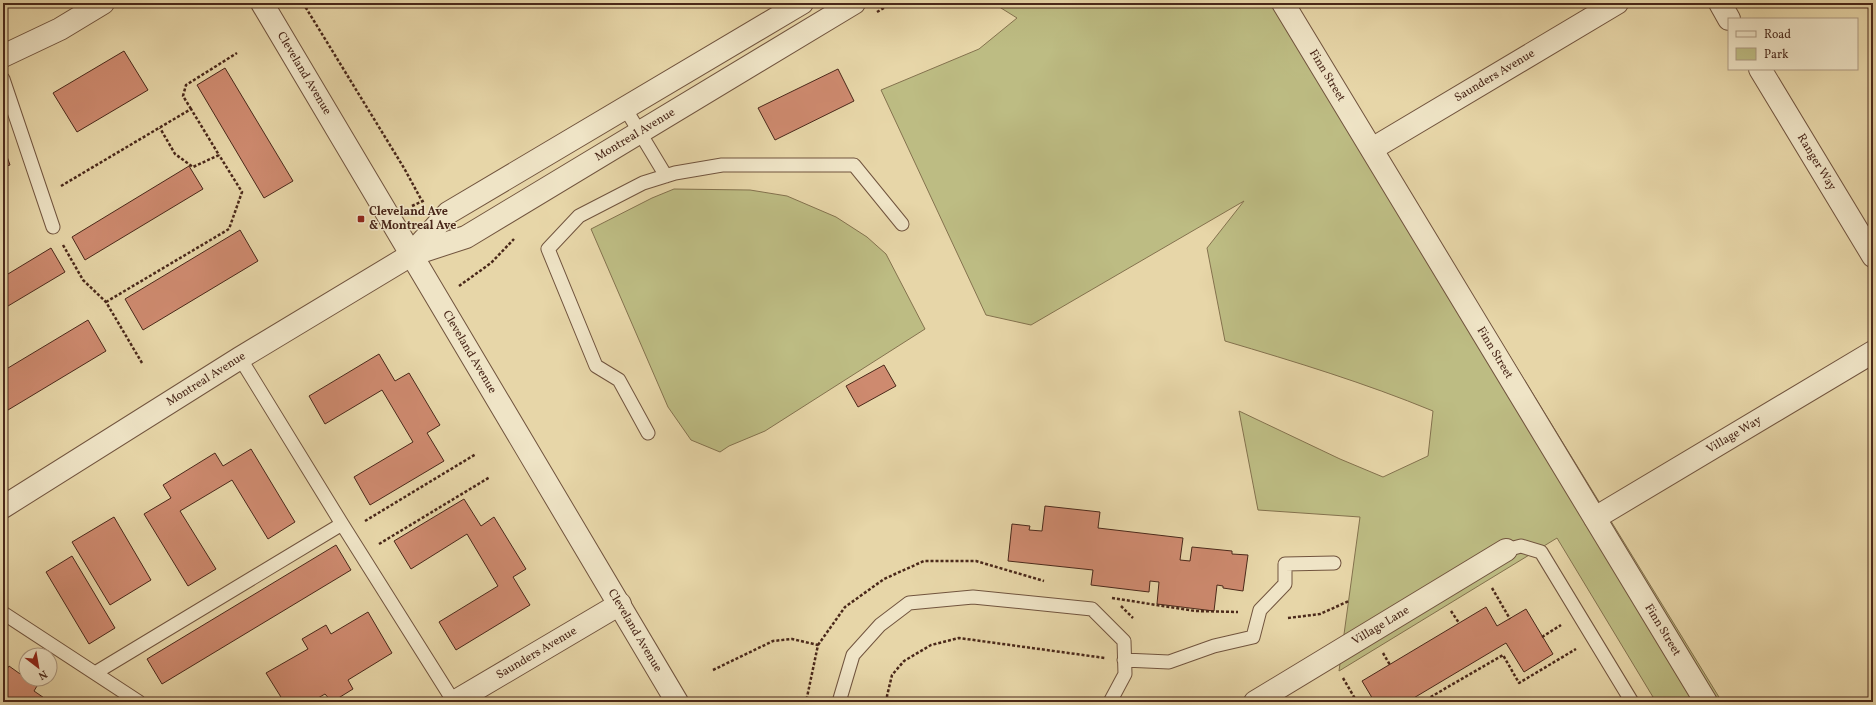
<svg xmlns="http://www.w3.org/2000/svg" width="1876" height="705" font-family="Vollkorn,serif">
  <rect width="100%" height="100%" fill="#e7d6a8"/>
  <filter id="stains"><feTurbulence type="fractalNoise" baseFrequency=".005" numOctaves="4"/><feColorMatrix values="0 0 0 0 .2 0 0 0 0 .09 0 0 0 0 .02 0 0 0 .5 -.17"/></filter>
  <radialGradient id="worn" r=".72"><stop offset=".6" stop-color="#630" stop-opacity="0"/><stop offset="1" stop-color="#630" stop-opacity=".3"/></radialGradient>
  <path fill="#bdbc83" stroke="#84724e" d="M993,3H1293L1722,702H1656L1557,538L1339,671L1360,517L1258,510L1239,411L1340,459L1383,477L1428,456L1433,411C1365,383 1296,362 1225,341L1207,248L1244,201L1031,325L986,315L881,90L979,49L1017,18Z
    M674,189L750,190L787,196L836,217L867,237L886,254L925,329L765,431L729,446L720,452L691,440L668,407L591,229L652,198Z"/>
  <path fill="#ce8a6f" stroke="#4a281a" d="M124,51L148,90L77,132L53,93Z
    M225,68L293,181L264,198L197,85Z
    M838,69L854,101L775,140L758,108Z
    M3,145L10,165L3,167Z
    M189,166L203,189L85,260L72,237Z
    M240,230L258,261L143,330L125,299Z
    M51,248L65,272L3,309V277Z
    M88,320L106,351L3,413V371Z
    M379,354L395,381L409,373L440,425L427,433L444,461L370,505L354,477L413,442L382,390L325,424L309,396Z
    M884,365L896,386L858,407L846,386Z
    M251,449L295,522L268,539L232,480L180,511L216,569L188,586L144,514L171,498L163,485L215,453L223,466Z
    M464,499L481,526L494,517L526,569L513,577L530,605L456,650L439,622L498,586L467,534L411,569L394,541Z
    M1045,506L1100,512L1098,528L1183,538L1180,560L1190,561L1192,547L1232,551V554L1248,555L1243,591L1223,588V586L1217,585L1214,611L1157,604L1159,582L1150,581L1149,592L1091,585L1093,570L1008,561L1012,524L1030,526L1029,530L1042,531Z
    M114,517L151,580L110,605L72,542Z
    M336,545L351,570L162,684L147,659Z
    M72,556L115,628L89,644L46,572Z
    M1486,607L1497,626L1526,609L1553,654L1524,672L1506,643L1407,702H1373L1374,701L1362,681Z
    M368,612L392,653L348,680L353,689L332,702L325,694L311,702H284L266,673L308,649L302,639L326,625L331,634Z
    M9,666L37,686L34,691L50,702H3V675Z"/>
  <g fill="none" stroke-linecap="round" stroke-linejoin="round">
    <g stroke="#71543e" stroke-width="15">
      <path id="service" d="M3,79L53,227
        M625,108L666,176
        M240,358L342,524L454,702
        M648,433L619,380L596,366L548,249L579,216L643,183L675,173L722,165H854L902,224
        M1506,550L1521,546L1541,552L1632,702
        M3,613L139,702
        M1124,660L1169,662L1214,646L1253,637L1260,610L1285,584V564L1334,563
        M95,673L342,524
        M839,702L853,655L880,625L909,603L973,597L1092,609L1124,641L1125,674L1110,702"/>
    </g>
    <g stroke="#71543e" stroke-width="24">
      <g id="minor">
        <path id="s1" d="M1283,3L1706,702"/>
        <path d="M1720,3L1729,19"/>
        <path d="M3,56L60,29L103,3"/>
        <path id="s2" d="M1760,69L1873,256"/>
        <path id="s3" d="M1372,149L1617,3"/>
        <path id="s4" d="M1595,518L1873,352"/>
        <path id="s5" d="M454,702L620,604"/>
        <path id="s6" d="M1255,702L1506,550"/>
      </g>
    </g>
    <g stroke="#71543e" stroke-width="24">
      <g id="tertiary">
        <path id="s7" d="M262,3L677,702"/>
        <path d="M411,254L448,213L802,3"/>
        <path id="s8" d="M3,507L240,358L411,255L466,237L854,3"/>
      </g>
    </g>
    <path stroke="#4a281a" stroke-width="2.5" stroke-dasharray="3 2" stroke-linecap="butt" d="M303,3L404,168L422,201
      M877,12L892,3
      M191,109L183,96L186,85L237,53
      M61,186L191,109L219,155L193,167L175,154L160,128
      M412,206L425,200
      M63,245L83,280L106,302L142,363
      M459,286L491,263L514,239
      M106,302L229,229L242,192L219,155
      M365,521L476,454
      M379,544L490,477
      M1492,588L1510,619
      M1112,598L1195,611L1238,612
      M1121,606L1133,618
      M1451,611L1459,623
      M1288,618L1320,614L1349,601
      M1542,637L1561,625
      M818,645L845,607L884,579L924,561H976L1044,581
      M1383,653L1390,665
      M713,670L773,641L792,639L818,645L806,702
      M1343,678L1357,702
      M888,702L887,696L892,675L904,661L931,645L959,638L1105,658
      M1422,702L1503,655L1519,683L1576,649"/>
    <use href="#service" stroke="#efe4c6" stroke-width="13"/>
    <use href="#minor" stroke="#efe4c6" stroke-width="22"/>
    <use href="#tertiary" stroke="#efe4c6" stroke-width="22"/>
  </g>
  <rect fill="#8f2418" stroke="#efe4c6" stroke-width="1.5" x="357" y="215" width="8" height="8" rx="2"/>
  <g text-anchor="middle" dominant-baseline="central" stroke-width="3" stroke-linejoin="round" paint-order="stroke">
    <g font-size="12" fill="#4a281a" stroke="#efe4c6">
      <text stroke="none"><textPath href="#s7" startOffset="82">Cleveland Avenue</textPath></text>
      <text stroke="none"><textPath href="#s1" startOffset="85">Finn Street</textPath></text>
      <text stroke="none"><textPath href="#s3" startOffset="143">Saunders Avenue</textPath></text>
      <text stroke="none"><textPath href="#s8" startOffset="735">Montreal Avenue</textPath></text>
      <text stroke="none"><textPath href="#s2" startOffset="109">Ranger Way</textPath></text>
      <text stroke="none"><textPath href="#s7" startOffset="406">Cleveland Avenue</textPath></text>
      <text stroke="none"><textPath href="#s1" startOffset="409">Finn Street</textPath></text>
      <text stroke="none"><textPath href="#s8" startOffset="240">Montreal Avenue</textPath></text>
      <text stroke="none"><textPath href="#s4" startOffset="162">Village Way</textPath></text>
      <text stroke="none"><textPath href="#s6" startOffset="147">Village Lane</textPath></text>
      <text stroke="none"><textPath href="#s1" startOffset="733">Finn Street</textPath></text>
      <text stroke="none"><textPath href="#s7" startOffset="730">Cleveland Avenue</textPath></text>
      <text stroke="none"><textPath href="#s5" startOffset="96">Saunders Avenue</textPath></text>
    </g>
    <g font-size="12" font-weight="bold" fill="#4a281a" stroke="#efe4c6" text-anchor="start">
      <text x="369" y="212">Cleveland Ave<tspan x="369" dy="14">&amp; Montreal Ave</tspan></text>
    </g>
  </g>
  <rect width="1876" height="705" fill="none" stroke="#e7d6a8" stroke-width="16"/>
  <rect x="4" y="4" width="1868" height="697" fill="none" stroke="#4a281a" stroke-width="2"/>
  <rect x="8" y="8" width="1860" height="689" fill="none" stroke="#4a281a"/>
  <rect x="1728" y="18" width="130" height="52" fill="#efe4c6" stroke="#ad9981"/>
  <rect x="1736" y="31" width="20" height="6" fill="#efe4c6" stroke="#ad9981"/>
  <text x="1764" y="38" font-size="12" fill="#4a281a">Road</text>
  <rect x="1736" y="48" width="20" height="12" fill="#bdbc83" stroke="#ad9981"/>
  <text x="1764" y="58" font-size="12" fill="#4a281a">Park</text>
  <g transform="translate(38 667) rotate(149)"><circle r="19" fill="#efe4c6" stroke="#ad9981"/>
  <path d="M0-3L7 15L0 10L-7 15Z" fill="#8f2418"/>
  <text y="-6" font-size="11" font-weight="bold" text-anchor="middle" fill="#4a281a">N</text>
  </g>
  <rect width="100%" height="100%" filter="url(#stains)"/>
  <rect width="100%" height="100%" fill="url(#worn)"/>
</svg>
